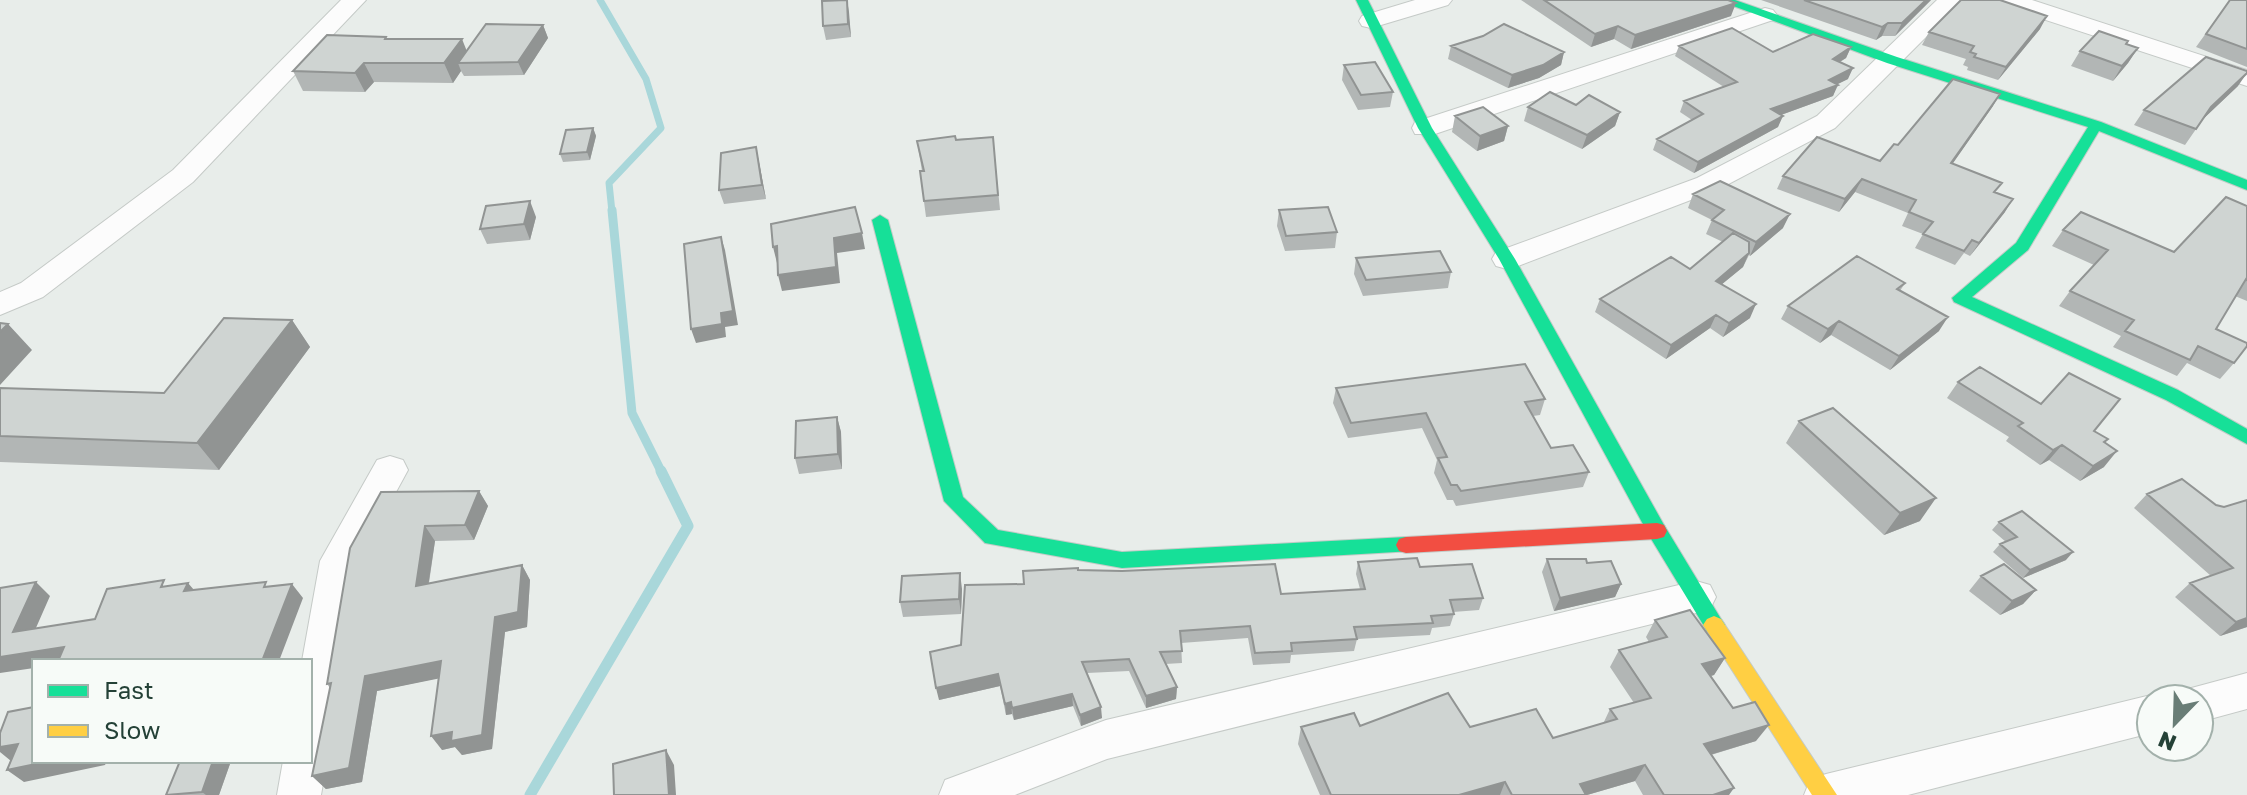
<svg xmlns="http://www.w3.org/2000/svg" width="2247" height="795" font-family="'Golos Text',sans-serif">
  <rect width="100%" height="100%" fill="#e8edea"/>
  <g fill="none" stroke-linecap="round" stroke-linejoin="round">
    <path stroke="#a9d7da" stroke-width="7" d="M600,0L646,79L661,128L609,183L612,212"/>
    <path stroke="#a9d7da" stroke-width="9" d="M612,210L632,413L662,473"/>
    <path stroke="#a9d7da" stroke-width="11" d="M530,795L688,526L661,471"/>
    <g stroke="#c5cac7" stroke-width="2">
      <path id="street" d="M341,0H366L193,182L43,297L0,315V292L21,283L173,170Z
        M1415,0H1452L1448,5L1371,28L1362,26L1359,21L1362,16Z
        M1937,0H1963L1835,128L1717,190L1518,266L1507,269L1496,266L1492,259L1496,252L1697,178L1817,116Z
        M1996,0H2032L2247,70V86L2000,5Z
        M1765,8L1773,10L1777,15L1773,20L1435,134H1415L1412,128L1415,122Z
        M390,456L403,460L408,470L358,562L331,732L325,746L321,747L327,761L321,795H277L283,761H310V661H302L320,561L377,460Z
        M1696,581L1710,585L1716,597L1710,609L1696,613L1107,759L1015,795H939L945,780L1106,720Z
        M2247,673V709L2199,722V699H2180L2184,690Z
        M2151,695L2162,699H2151V733L1908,795H1804L1810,780L1826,774Z"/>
    </g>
    <g stroke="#c3cbc7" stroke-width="2">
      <path id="fast" d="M1356,0H1368L1432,128L1515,259L1664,525L1721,619L1725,625L1721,631L1714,634L1707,631L1650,537L1499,259L1418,128Z
        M1717,0H1735L1897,57L2101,122L2247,180V190L2099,131L2028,250L1972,297L2178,390L2247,429V444L2166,400L1954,302L1952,298L2016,243L2088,127L1887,63Z
        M880,215L888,220L963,497L998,530L1122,552L1406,537L1413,539L1416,545L1413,551L1122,568L985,543L944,501L872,220Z"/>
    </g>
    <g stroke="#c3cbc7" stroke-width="2">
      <path id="slow" d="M1714,616L1721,619L1837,795H1812L1707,631L1703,625L1707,619Z"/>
    </g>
    <g stroke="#c3cbc7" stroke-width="2">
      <path id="jam" d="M1657,523L1664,525L1667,531L1664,537L1657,539L1406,553L1399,551L1396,545L1399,539L1406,537Z"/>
    </g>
    <use href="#street" fill="#fcfcfc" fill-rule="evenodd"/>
    <use href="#fast" fill="#16e098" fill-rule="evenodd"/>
    <use href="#slow" fill="#ffcf43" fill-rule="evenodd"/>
    <use href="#jam" fill="#f24e42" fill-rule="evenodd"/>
  </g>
  <path fill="#b2b6b5" d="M847,0L851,37L826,40L823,26Z
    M1521,0H1728L1731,16L1631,49L1614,39L1591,47Z
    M1761,0H1931L1895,36H1882L1876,40Z
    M2230,0H2247V67L2196,47Z
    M543,25L548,38L524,75L464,76L461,71L453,83L374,82L365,92L303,91L293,71L387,39L467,51Z
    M2040,29L1998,80L1967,70L1968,67L1963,65L1966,59L1922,45L1929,32Z
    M2126,44L2138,48L2128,63L2113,81L2071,66L2080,51Z
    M1451,46L1564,52L1561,65L1539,78L1508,88L1448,59Z
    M1679,46L1773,52L1851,47L1846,58L1840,62L1848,79L1837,84L1833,96L1781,115L1778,127L1694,173L1653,150L1657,139L1692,120L1680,112L1684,101L1724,87L1675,56Z
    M1344,65L1393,92L1390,107L1358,110L1342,80Z
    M2238,86L2203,119L2185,145L2134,125L2144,110Z
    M1576,105L1620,112L1615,126L1582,149L1524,121L1528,107Z
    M1993,106L1952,164L1996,192L2005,212L1970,256L1964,253L1955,265L1915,248L1923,234L1902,226L1908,213L1855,192L1839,212L1777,189L1783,176L1880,161L1898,145Z
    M1455,116L1508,126L1504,141L1477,151L1452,132Z
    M593,128L596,136L590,160L563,162L560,154Z
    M993,137L1000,210L926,217L920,171H922L917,141Z
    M756,147L766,199L724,204L719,190Z
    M1693,194L1783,228L1750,256L1749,255L1743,267L1722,284L1750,318L1723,337L1710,328L1666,359L1595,312L1600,299L1690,269L1723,242L1706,234L1712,220L1688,208Z
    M2247,206V301L2235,296L2216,329L2234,363L2220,379L2187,363L2177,376L2113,347L2121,336L2059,306L2070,291L2094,265L2052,246L2063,230L2174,252Z
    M1279,210L1337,232L1335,248L1285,251L1277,226Z
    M536,217L530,240L487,244L480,229Z
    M1356,258L1451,272L1448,288L1363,296L1354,274Z
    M1905,283L1900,291L1939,331L1890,370L1831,335L1820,343L1781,319L1788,306Z
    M292,320L310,347L219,470L0,462V388L164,393Z
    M1958,382L2041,404L2094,431L2108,439L2105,443L2104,467L2080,481L2049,460L2040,465L2006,441L2009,437L1947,398Z
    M1336,388L1545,399L1540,415L1533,416L1551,448L1589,472L1583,487L1456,506L1453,500H1447L1434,473L1437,460L1422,428L1348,438L1333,403Z
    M837,417L841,432L842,469L799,474L795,458Z
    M1799,421L1920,521L1884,535L1786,443Z
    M479,491L488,506L474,540L435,541L429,583L522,565L530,580L527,627L505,632L492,749L462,755L455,747L442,750L438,678L377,691L362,782L326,789L312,776L330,688L327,684L350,548Z
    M2147,494L2224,507L2247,627L2220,636L2175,597L2190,583L2211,576L2134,508Z
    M1999,522L2066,560L2023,578L1993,552L2000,544L2006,542L1992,530Z
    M1547,559L1587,563L1621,584L1615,597L1554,611L1542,572Z
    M1358,562L1420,567L1483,598L1479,610L1453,612L1454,614L1450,626L1432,628L1430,635L1357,639L1354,651L1291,655L1290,663L1253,665L1248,638L1181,643L1182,663L1165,664L1177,687L1176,699L1146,708L1129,671L1087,673L1102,718L1081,726L1073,706L1014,720L1012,714L1006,715L1000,686L939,700L961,645L1024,584L1078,570L1281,594L1360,589L1356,574Z
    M1981,576L2036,590L2023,604L2000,615L1969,591Z
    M962,589L961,614L903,617L900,602Z
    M1655,620L1725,658L1714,675L1711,676L1756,741L1711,755L1729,795H1643L1635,781L1587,795H1320L1298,744L1301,727H1470L1553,738L1603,724L1610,709L1634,703L1610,667L1619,650L1649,642L1646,637Z
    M231,761L219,795H166Z"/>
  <path fill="#919493" d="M847,0L849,12L851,37L848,24Z
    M1926,0H1931L1895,36L1902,23Z
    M1736,3L1731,16L1631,49L1635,35Z
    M2047,16L2040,29L1998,80L2006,67Z
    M1888,23L1882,36L1876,40L1882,27Z
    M543,25L548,38L524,75L518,62Z
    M1618,26L1614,39L1591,47L1595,34Z
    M462,39L470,59L458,63L461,71L453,83L444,63Z
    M1851,47L1846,58L1828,69L1833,59Z
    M2138,48L2128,63L2113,81L2122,66Z
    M1564,52L1561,65L1539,78L1508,88L1512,75Z
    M364,63L374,82L365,92L355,73Z
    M1853,68L1848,79L1830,88L1838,85L1833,96L1767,120L1771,109Z
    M2247,73L2238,86L2200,122L2211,107Z
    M2000,94L1993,106L1944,176L1951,163Z
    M1620,112L1615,126L1582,149L1587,135Z
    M1783,116L1778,127L1694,173L1698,162Z
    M1508,126L1504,141L1477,151L1480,136Z
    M593,128L596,136L590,160L587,152Z
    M756,147L759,162L766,199L762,185Z
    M1862,179L1855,192L1839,212L1845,199Z
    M2013,199L2005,212L1970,256L1979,243Z
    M530,201L536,217L530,240L524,224Z
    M1790,214L1783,228L1750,256L1756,242Z
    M862,233L865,249L837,253L840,283L782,291L778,275L834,238Z
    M721,237L725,250L738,325L725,327L726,337L696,343L691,329L721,313Z
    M777,246V263L773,247Z
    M1749,253L1743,267L1710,294L1716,281Z
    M1756,304L1750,318L1723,337L1729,323Z
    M1716,315L1710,328L1666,359L1671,345Z
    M1948,317L1939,331L1890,370L1899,356Z
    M292,320L310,347L219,470L197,443Z
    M1839,321L1831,335L1820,343L1828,329Z
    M8,324L32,350L0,385V332Z
    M837,417L841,432L842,469L838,454Z
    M2062,445L2049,460L2040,465L2053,450Z
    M2117,451L2104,467L2080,481L2093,466Z
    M479,491L488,506L474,540L465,525Z
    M1936,498L1920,521L1884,535L1900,513Z
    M425,526L435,541L426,600L416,586Z
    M2073,552L2066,560L2023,578L2030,570Z
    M522,565L530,580L527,627L505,632L492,749L462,755L455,747L442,750L431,736Z
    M960,573L962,589L961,614L959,599Z
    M36,582L50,596L28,646L13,632Z
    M188,583L200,597L184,591Z
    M292,584L303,598L279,661H262Z
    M1621,584L1615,597L1554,611L1560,598Z
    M2036,590L2023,604L2000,615L2012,601Z
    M2247,618V627L2220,636L2236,622Z
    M64,647L74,661H34V668L0,673V657Z
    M1725,658L1714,675L1692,681L1702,664Z
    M441,661L451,676L377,691L362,782L326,789L312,776L365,676Z
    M998,674L1000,686L939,700L936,688Z
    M1177,687L1176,699L1146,708V696Z
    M1072,694L1073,706L1014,720L1012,708Z
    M1011,702L1012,714L1006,715L1005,704Z
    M1101,707L1102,718L1081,726L1080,715Z
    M1769,725L1756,741L1693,760L1704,744Z
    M18,744L11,761L0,752V747Z
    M666,750L674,765L676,795H669Z
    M50,761H107L105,765L24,782L7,770Z
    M213,761H231L219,795H206L202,792Z
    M1645,765L1635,781L1587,795H1573L1580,784Z
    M1505,782L1500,795H1459Z
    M1734,788L1729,795H1713Z"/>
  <path fill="#cfd4d2" stroke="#919493" stroke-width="2" d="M847,0L848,24L823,26L822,1Z
    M1544,0H1728L1736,3L1635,35L1618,26L1595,34Z
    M1804,0H1926L1902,23H1888L1882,27Z
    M1961,0H2000L2047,16L2006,67L1974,57L1976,54L1970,52L1974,46L1929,32Z
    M2230,0H2247V49L2206,34Z
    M486,24L543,25L518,62L458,63Z
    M1504,24L1564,52L1543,65L1512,75L1451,46L1483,36Z
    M1732,28L1773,52L1813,34L1851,47L1833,59L1853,68L1829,80L1838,85L1771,109L1783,116L1698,162L1657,139L1703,114L1684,101L1737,82L1679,46Z
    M2099,31L2128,41L2126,44L2138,48L2122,66L2080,51Z
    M327,35L386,37L385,39H462L444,63H364L355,73L293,71Z
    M2206,57L2247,71V73L2211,107L2196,129L2144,110Z
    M1375,62L1393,92L1361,95L1344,65Z
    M1953,79L2000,94L1951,163L2002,183L1994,192L2013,199L1979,243L1972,240L1964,251L1923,234L1933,222L1909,212L1916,200L1862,179L1845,199L1783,176L1817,137L1880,161L1894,144L1898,145Z
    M1550,92L1576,105L1589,95L1620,112L1587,135L1528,107Z
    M1483,107L1508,126L1480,136L1455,116Z
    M593,128L587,152L560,154L566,130Z
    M955,136L956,140L993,137L998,195L924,201L920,171H924L917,141Z
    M756,147L762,185L719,190L721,153Z
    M1720,181L1790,214L1756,242L1712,220L1724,210L1693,194Z
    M2226,197L2247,206V280L2246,279L2216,329L2247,343V346L2234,363L2198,346L2190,360L2125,331L2134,320L2070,291L2108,250L2063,230L2081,212L2174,252Z
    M530,201L524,224L480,229L486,206Z
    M855,207L862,233L834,238L836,267L778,275L777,246L773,247L771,224Z
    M1328,207L1337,232L1286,236L1279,210Z
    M1733,233L1749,242V253L1716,281L1756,304L1729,323L1716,315L1671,345L1600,299L1671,257L1690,269Z
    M721,237L733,311L721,313L722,324L691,329L684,244Z
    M1440,251L1451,272L1366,280L1356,258Z
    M1857,256L1905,283L1897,289L1948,317L1899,356L1839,321L1828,329L1788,306Z
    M224,318L292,320L197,443L0,436V388L164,393Z
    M0,323L8,324L0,332Z
    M1525,364L1545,399L1525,402L1551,448L1573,445L1589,472L1461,491L1457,485H1451L1438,458L1447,457L1426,413L1351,423L1336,388Z
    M1980,367L2041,404L2069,373L2120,399L2094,431L2108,439L2104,442L2117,451L2093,466L2062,445L2053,450L2018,426L2023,423L1958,382Z
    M1833,408L1936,498L1900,513L1799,421Z
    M837,417L838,454L795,458L796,421Z
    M2182,479L2216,505L2224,507L2247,500V618L2236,622L2190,583L2233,568L2147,494Z
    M479,491L465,525L425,526L416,586L522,565L518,612L495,617L482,735L451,741L452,732L431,736L441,661L365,676L349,768L312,776L331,683L327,684L350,548L381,492Z
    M2022,511L2073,552L2030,570L2000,544L2017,537L1999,522Z
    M1417,558L1420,567L1472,564L1483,598L1450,600L1454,614L1431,616L1433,623L1354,627L1357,639L1291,643L1292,651L1255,653L1250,626L1180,631L1182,651L1160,652L1177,687L1146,696L1129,659L1082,662L1101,707L1080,715L1072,694L1012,708L1011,702L1005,704L998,674L936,688L930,652L961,645L965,585L1024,584L1023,571L1078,568V570L1122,571L1275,564L1281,594L1365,589L1358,562Z
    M1547,559H1586L1587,563L1611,561L1621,584L1560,598Z
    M2004,564L2036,590L2012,601L1981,576Z
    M960,573L959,599L900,602L902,576Z
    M164,580L161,587L188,583L184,591L266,582L264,587L292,584L262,661H58L64,647L0,657V588L36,582L13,632L95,619L107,589Z
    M1690,610L1725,658L1702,664L1733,708L1755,702L1769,725L1704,744L1734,788L1713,795H1664L1645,765L1580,784L1586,795H1512L1505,782L1459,795H1331L1301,727L1354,713L1360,726L1448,693L1470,727L1536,709L1553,738L1617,719L1610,709L1651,698L1619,650L1667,637L1655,620Z
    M34,707V761H50L7,770L18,744L0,747V733L8,712Z
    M666,750L669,795H614L613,764Z
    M180,761H213L202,792L166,795Z"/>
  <rect x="32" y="659" width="280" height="104" fill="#f7fbf8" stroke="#a3b1ab" stroke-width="2"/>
  <rect x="48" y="685" width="40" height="12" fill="#16e098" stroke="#a3b1ab" stroke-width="2"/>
  <text x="104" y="699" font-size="24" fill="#244137">Fast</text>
  <rect x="48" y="725" width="40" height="12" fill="#ffcf43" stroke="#a3b1ab" stroke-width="2"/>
  <text x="104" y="739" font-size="24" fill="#244137">Slow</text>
  <g transform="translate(2175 723) rotate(203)"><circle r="38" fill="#f7fbf8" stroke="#a3b1ab" stroke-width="2"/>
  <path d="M0-6L14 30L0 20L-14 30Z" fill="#697d76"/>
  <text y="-12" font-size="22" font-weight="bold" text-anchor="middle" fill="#244137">N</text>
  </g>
</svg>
